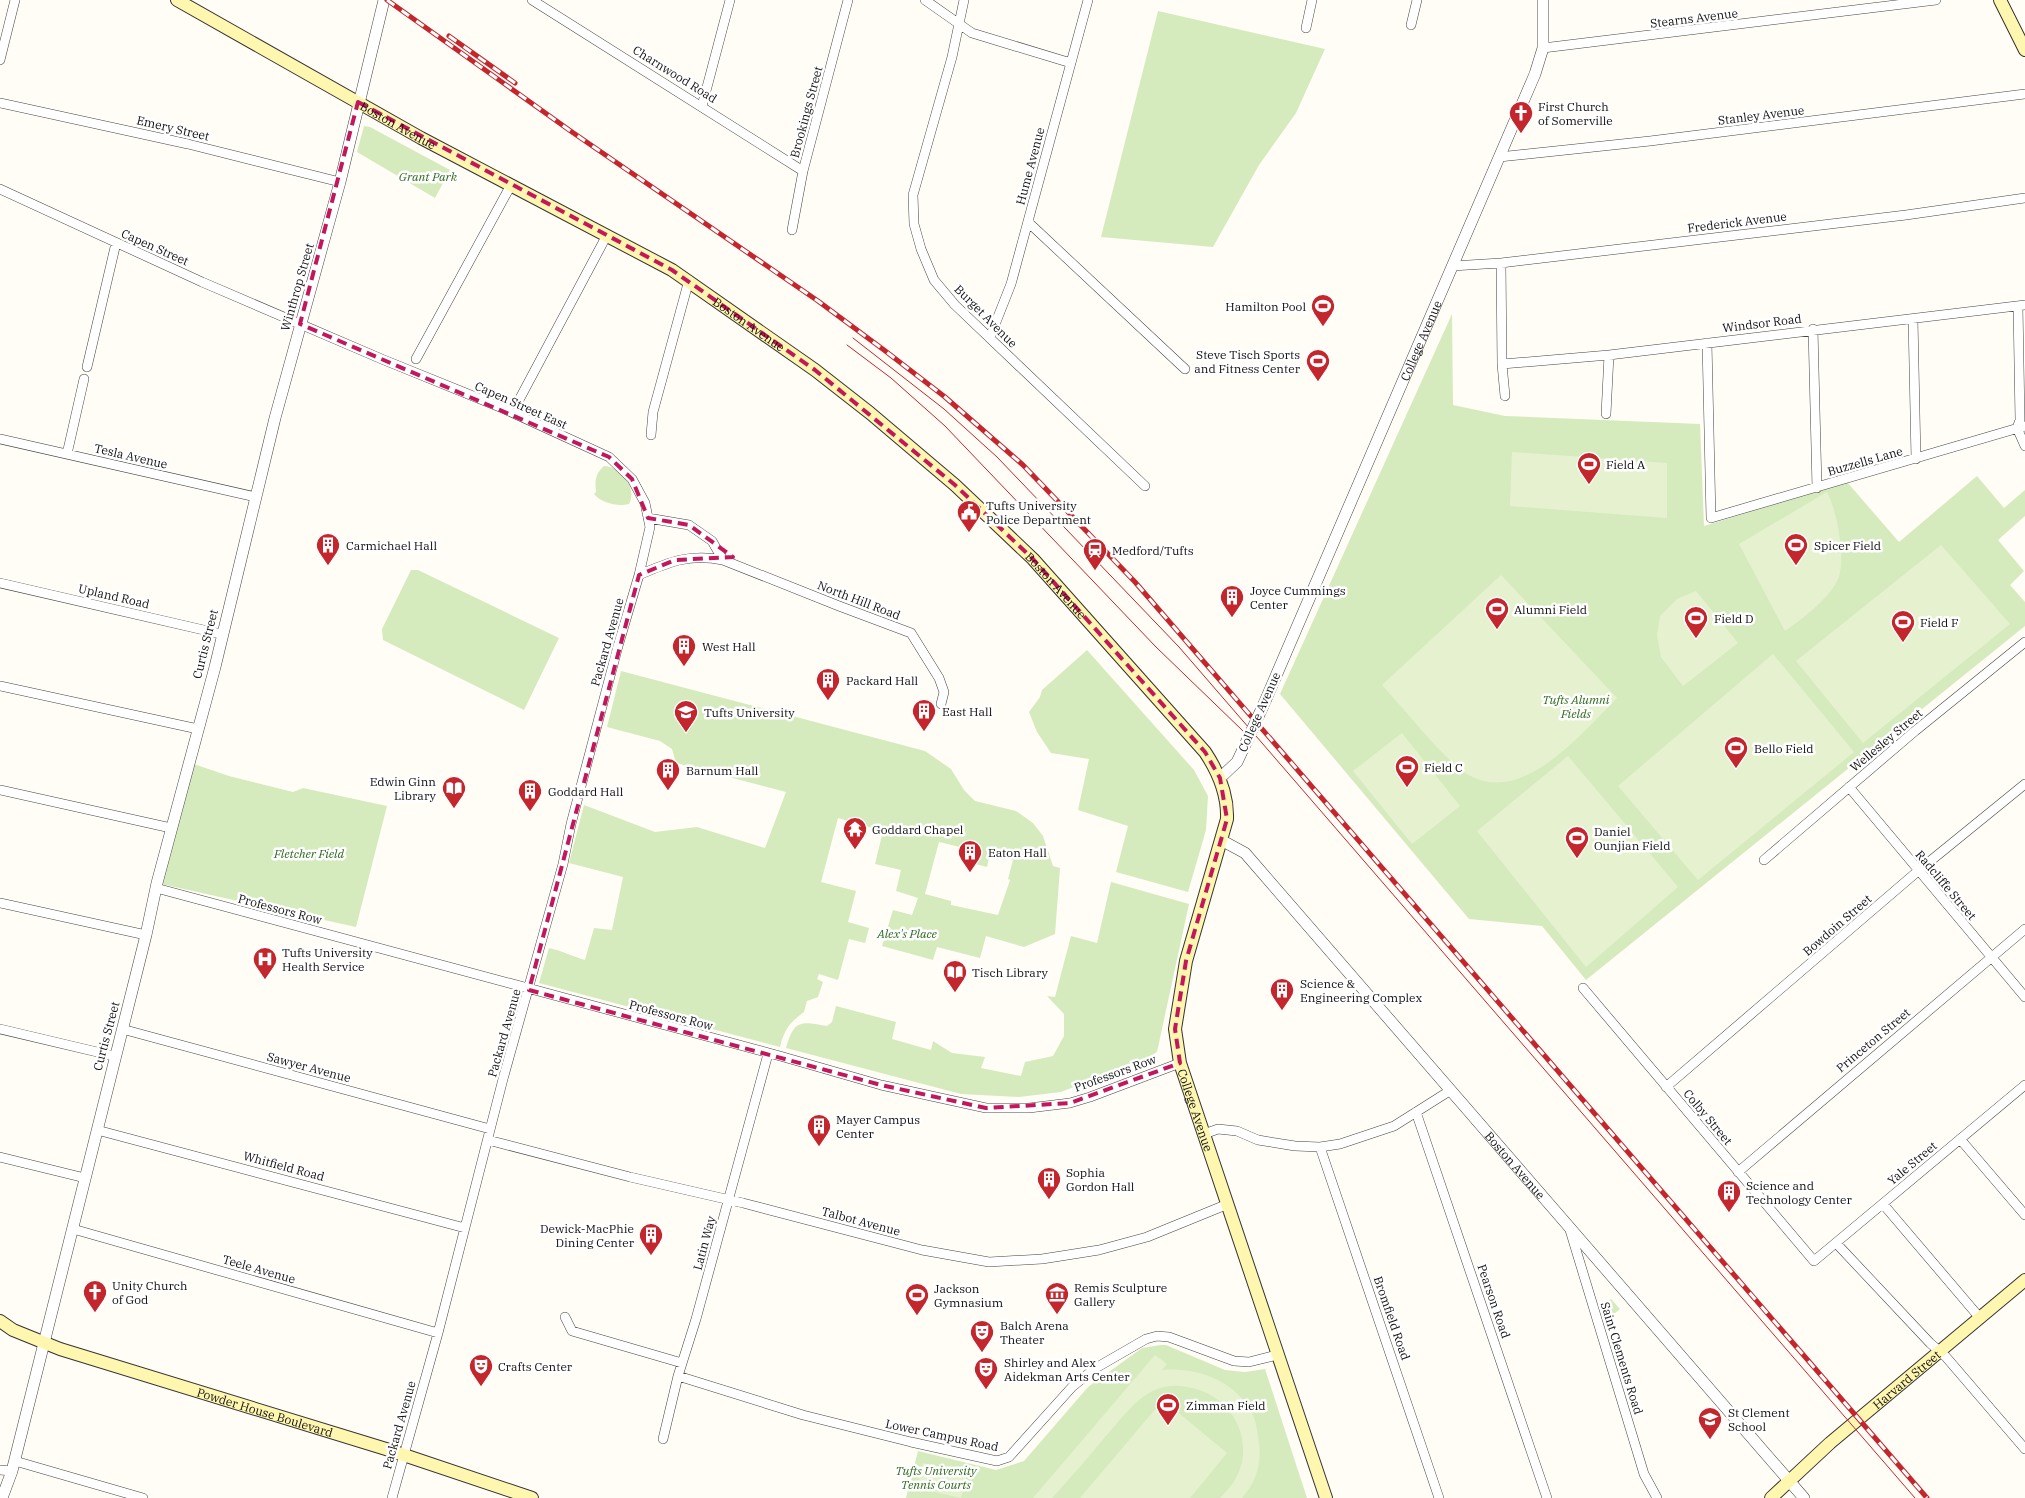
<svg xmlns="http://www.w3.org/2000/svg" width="2025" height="1498" font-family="'IBM Plex Serif',serif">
  <rect width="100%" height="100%" fill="#fffdf5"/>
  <path fill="#d5ebbd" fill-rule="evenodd" d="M1158,11L1325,49L1296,113L1259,165L1213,247L1101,237Z
    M364,126L370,127L450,170L435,198L357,152Z
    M1452,314L1453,405L1505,416L1700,424L1704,526L1847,482L1899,542L1977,476L2004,508L2025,490V516L1998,540L2024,571L2010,585L2025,602V626L1586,980L1542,926L1469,919L1280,694Z
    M604,466C620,466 638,489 629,504C618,507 601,503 594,494L596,492C595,481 595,474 604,466Z
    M411,570H418L559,638L524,710L383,640L382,629Z
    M1087,650L1194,770L1208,796L1206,830L1188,892L1116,872L1128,826L1078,810L1089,759L1051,753L1037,732L1029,712L1040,697L1042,690Z
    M621,671L925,751L951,769L964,790L975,801L1016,811L1033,823L1043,836L1053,866L1060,868L1055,934L1024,947L986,936L980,958L937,947L933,960L882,946L893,910L912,915L918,898L896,891L901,870L875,864L883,831L838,818L821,882L856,891L848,922L869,928L865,943L849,939L838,980L819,974L817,979L823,982L818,997L807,1001L804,1012C790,1022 784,1030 780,1047L539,983L549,948C563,951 571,956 585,960L594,928L612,930L623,877L569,863L584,805L655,832L697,827L765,848L786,792L676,763L672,749L660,741L607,727ZM939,842L964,848L960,860L987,867L990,854L1013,860L1008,879L1010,880L998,915L951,905V901L925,894Z
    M188,762L229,776L293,792L303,788L387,806L356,927L157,883Z
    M1111,882L1189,904L1157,1052L1145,1059L1061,1092L1019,1097L961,1094L786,1048C794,1020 800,1021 827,1026L832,1022L836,1006L896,1022L892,1039L931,1050L933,1041L952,1053L985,1057L981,1068L1021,1076L1025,1062L1053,1056L1064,1036V1014L1047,996L1055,997L1071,936L1097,943Z
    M1611,1299L1620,1309L1607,1320L1603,1308L1606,1302Z
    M1160,1345H1166L1225,1370L1245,1372L1265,1369L1307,1498H906L918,1451L996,1470L1024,1461L1088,1387L1142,1348Z"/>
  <path fill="#e6f2cf" d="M1512,452L1667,463V518L1510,506Z
    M1827,492C1833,504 1837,519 1839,533C1841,548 1843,561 1839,576C1834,595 1801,620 1785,631L1739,544Z
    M1941,545L2010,624L1863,743L1796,661Z
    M1501,575L1617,698C1578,737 1512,819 1454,764C1428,740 1406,711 1382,685Z
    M1696,591L1738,643L1683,686L1661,657L1657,635L1660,616L1677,599Z
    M1773,654L1854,752L1698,880L1618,786Z
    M1402,733L1460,806L1412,844L1353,771Z
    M1568,756L1678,887L1586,967L1477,831Z
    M1155,1355L1167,1364L1162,1370C1198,1367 1236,1381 1253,1415C1256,1421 1257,1430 1258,1437C1263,1460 1257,1481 1242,1498H1220C1224,1493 1229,1489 1233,1483C1257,1447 1236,1400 1196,1389C1182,1385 1168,1384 1155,1390C1134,1399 1120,1421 1105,1437C1088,1458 1070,1478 1052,1498H1033Z
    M1163,1400L1227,1453L1190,1498H1080Z
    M923,1463L967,1474L961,1498L917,1488Z"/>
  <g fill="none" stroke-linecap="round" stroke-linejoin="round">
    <g stroke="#444" stroke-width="10">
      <path id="minor" d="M532,0L803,171
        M925,0L972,33L1071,63
        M964,0L952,57L913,195L914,224L921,249L934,280L955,305L1145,486
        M1411,25L1417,0
        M1306,28L1312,0
        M1543,48L1936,0
        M0,60L15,0
        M0,103L188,144L340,182
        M702,106L730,0
        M1499,157L1650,141L2025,94
        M0,189L202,282L384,360L500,407L609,457L632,479L645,503L650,527L639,575L618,646L571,824L563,864L503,1079L438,1333L392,1498
        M1028,222L1185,369
        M792,230L803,171L848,0
        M1501,263L1502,364L1505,396
        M1452,266L1501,263L1906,215L2025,198
        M1913,319L1916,459
        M1813,329L1817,488
        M990,337L1011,284L1088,0
        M1707,343L1711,518L2025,426
        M416,359L511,185
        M1502,364L1609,355L2025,305
        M87,367L116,243
        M519,400L607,235
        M1606,414L1609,355
        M2017,428L2020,420L2018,306
        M2017,428L2025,446
        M651,435L653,412L689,280
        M0,439L256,497
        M67,454L84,379
        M648,518L689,525L712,541L723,560
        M639,575C669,562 690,553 723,560L839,606L911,633L939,678L944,692L941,704
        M0,583L221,634
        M0,686L198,729
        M1849,787L2025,997
        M0,790L171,828
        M1764,860L1915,731L2025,642
        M156,888L780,1056L881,1085L986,1108H1029L1070,1103L1090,1097L1180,1063
        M0,903L146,935
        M1583,988L1814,1261L2025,1085
        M0,1029L114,1056
        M122,1029L490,1129
        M1666,1087L1918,871L2025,784
        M1416,1112L1547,1498
        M97,1130L465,1228
        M1204,1134L1218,1129L1237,1131L1258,1140L1295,1146L1320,1147L1340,1144L1394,1126L1451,1090
        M1960,1139L2025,1215
        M488,1140L630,1177L743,1203L922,1250L989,1262L1042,1259L1099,1250L1147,1237L1228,1204
        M1320,1147L1439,1498
        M0,1157L85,1178
        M1738,1172L2025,929
        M1883,1204L1980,1318
        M73,1229L438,1333
        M1570,1230L1644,1474L1657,1498
        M1836,1243L1930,1343L1946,1357L2025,1449
        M565,1317L572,1331L682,1363
        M678,1376L803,1415L911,1442L997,1461L1009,1457L1072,1387L1094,1369L1146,1339L1157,1336L1169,1337L1234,1361L1249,1362L1277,1355
        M663,1439L678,1376L696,1319L768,1054
        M15,1461L143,1498
        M0,1470L12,1471"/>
    </g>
    <g stroke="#444" stroke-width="12">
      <g id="tertiary">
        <path id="s1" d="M1263,706L1535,74L1543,48V0"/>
        <path d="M1220,778L1237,762L1245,745"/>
        <path id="s2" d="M1221,840L1245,853L1804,1498"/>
        <path d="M2,1498L12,1471L146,935L157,883L215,667L275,418L340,182L384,0"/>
      </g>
    </g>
    <g stroke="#333" stroke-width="14">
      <g id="secondary">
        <path id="s3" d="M177,0L421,138L672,270L815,370L870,413L955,485L1033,559L1205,752C1219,773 1228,794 1227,819L1186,961L1175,1029L1180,1063L1326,1498"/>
        <path d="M2000,0L2025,50"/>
        <path id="s4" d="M0,1321L13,1330L60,1349L386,1449L532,1498"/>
        <path id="s5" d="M1771,1498L1830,1443L2025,1280"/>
      </g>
    </g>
    <use href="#minor" stroke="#fff" stroke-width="9"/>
    <use href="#tertiary" stroke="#fff" stroke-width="11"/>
    <use href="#secondary" stroke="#fff6b0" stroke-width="12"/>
    <path stroke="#c4262e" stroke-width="1" d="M853,338L944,409L997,457L1179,647L1915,1498
      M847,345L891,378L945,426L1156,647L1243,731"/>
    <g stroke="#c4262e" stroke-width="5">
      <path id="rail" d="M387,0L572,132L818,301L884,350L945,397L1023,465L1135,582L1927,1498
        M449,36L515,83"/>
    </g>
    <use href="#rail" stroke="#fff" stroke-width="3" stroke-dasharray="9" stroke-linecap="butt"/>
    <g stroke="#444" stroke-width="12" stroke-linecap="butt">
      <path id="tertiary-bridge" d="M1245,745L1263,706"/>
    </g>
    <use href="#tertiary-bridge" stroke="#fff" stroke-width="11"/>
  </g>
  <path fill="none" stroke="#c2185b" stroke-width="4" stroke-dasharray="10 6" stroke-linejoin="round" d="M358,102L672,270L815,370L955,485L1033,559L1205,752L1220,778L1227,819L1186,961L1175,1029L1180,1063L1070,1103L986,1108L881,1085L529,990L639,575L675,560L733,557L689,525L648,518L632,479L609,457L300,324Z"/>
  <defs>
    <g id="church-pin" transform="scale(1.25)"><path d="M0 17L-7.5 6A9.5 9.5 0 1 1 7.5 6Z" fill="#c4262e" stroke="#fff"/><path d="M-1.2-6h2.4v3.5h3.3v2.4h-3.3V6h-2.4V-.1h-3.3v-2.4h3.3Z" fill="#fff"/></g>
    <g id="stadium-pin" transform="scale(1.25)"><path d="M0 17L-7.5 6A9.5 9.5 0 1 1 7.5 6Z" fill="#c4262e" stroke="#fff"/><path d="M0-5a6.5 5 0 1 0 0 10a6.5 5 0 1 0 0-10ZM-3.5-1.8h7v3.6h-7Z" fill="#fff"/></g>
    <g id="civic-pin" transform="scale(1.25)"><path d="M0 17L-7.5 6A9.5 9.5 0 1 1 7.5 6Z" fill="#c4262e" stroke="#fff"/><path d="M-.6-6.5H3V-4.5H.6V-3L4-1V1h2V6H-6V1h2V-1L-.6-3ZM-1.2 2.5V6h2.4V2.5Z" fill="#fff"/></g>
    <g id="building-pin" transform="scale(1.25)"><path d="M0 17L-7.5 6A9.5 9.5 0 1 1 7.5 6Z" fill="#c4262e" stroke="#fff"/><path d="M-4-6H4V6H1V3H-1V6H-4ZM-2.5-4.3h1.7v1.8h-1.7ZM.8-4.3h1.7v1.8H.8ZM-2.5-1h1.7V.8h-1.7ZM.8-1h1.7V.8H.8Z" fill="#fff"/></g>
    <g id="station-pin" transform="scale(1.25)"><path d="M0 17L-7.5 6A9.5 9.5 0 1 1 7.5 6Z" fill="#c4262e" stroke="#fff"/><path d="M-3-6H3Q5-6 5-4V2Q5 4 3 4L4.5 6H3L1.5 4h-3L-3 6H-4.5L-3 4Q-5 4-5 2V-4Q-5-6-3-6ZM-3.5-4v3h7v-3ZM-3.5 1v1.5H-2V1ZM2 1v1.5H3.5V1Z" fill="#fff"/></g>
    <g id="university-pin" transform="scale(1.25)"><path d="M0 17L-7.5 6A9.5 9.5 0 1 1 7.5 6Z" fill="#c4262e" stroke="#fff"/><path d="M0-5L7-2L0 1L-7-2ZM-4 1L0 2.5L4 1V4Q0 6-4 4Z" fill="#fff"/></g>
    <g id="library-pin" transform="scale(1.25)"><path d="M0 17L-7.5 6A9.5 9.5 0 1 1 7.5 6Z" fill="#c4262e" stroke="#fff"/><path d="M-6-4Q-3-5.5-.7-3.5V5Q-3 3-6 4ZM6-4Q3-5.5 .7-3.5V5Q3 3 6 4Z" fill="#fff"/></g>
    <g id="temple-pin" transform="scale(1.25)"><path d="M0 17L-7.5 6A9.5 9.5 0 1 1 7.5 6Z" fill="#c4262e" stroke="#fff"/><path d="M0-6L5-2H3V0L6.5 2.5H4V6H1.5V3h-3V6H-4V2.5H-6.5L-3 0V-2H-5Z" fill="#fff"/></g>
    <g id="hospital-pin" transform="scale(1.25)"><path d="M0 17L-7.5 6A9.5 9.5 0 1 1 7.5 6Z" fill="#c4262e" stroke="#fff"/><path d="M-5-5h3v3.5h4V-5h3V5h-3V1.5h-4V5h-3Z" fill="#fff"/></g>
    <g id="museum-pin" transform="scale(1.25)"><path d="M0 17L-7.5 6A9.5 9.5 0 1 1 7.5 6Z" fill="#c4262e" stroke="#fff"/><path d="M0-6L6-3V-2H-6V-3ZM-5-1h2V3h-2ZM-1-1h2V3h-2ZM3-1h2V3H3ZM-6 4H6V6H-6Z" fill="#fff"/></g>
    <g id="theatre-pin" transform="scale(1.25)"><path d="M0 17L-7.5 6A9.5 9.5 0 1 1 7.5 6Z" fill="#c4262e" stroke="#fff"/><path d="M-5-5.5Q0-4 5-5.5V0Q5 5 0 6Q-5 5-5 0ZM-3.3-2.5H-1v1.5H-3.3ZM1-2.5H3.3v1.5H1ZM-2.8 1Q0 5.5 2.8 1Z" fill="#fff"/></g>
    <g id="school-pin" transform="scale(1.25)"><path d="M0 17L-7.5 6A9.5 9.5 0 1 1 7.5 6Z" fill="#c4262e" stroke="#fff"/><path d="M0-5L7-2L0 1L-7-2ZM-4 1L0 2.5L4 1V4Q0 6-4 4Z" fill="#fff"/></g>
  </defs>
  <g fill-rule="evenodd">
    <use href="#church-pin" x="1521" y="113"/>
    <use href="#stadium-pin" x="1323" y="306"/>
    <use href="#stadium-pin" x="1318" y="361"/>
    <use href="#stadium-pin" x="1589" y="464"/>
    <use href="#civic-pin" x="969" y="512"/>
    <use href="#building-pin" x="328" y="545"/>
    <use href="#stadium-pin" x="1796" y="545"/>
    <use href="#station-pin" x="1095" y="550"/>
    <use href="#building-pin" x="1232" y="597"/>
    <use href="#stadium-pin" x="1497" y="609"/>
    <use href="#stadium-pin" x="1696" y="618"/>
    <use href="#stadium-pin" x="1903" y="622"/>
    <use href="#building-pin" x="684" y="646"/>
    <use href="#building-pin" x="828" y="680"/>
    <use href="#building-pin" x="924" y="711"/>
    <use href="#university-pin" x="686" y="712"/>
    <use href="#stadium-pin" x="1736" y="748"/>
    <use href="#stadium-pin" x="1407" y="767"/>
    <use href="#building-pin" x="668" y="770"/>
    <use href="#library-pin" x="454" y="788"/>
    <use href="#building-pin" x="530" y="791"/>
    <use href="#temple-pin" x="855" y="829"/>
    <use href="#stadium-pin" x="1577" y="838"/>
    <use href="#building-pin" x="970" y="852"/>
    <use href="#hospital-pin" x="265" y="959"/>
    <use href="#library-pin" x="955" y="972"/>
    <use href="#building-pin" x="1282" y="990"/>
    <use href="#building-pin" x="819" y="1126"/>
    <use href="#building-pin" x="1049" y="1179"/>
    <use href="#building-pin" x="1729" y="1192"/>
    <use href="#building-pin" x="651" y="1235"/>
    <use href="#church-pin" x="95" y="1292"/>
    <use href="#museum-pin" x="1057" y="1294"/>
    <use href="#stadium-pin" x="917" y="1295"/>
    <use href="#theatre-pin" x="982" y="1332"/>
    <use href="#theatre-pin" x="481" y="1366"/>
    <use href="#theatre-pin" x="986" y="1369"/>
    <use href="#stadium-pin" x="1168" y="1405"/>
    <use href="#school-pin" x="1710" y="1419"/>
  </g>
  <g text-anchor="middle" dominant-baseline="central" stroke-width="5" stroke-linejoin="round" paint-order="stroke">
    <g font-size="12" fill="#111" stroke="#fff">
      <text transform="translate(1694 18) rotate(-7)">Stearns Avenue</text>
      <text transform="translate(675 74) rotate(32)">Charnwood Road</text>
      <text transform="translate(806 112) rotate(-75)">Brookings Street</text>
      <text transform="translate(1761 115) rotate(-7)">Stanley Avenue</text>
      <text stroke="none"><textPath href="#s3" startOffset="254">Boston Avenue</textPath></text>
      <text transform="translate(173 128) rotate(13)">Emery Street</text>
      <text transform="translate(1030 166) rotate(-75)">Hume Avenue</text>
      <text transform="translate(1737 222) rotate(-7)">Frederick Avenue</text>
      <text transform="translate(155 247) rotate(24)">Capen Street</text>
      <text transform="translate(297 287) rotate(-74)">Winthrop Street</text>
      <text transform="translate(986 316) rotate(45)">Burget Avenue</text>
      <text stroke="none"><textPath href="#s3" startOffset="658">Boston Avenue</textPath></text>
      <text transform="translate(1762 323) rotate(-7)">Windsor Road</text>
      <text stroke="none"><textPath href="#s1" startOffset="398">College Avenue</textPath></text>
      <text transform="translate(521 405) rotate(24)">Capen Street East</text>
      <text transform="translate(131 456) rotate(13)">Tesla Avenue</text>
      <text transform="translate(1865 461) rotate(-16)">Buzzells Lane</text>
      <text stroke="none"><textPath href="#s3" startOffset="1062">Boston Avenue</textPath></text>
      <text transform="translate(114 596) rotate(13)">Upland Road</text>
      <text transform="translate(859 600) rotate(21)">North Hill Road</text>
      <text transform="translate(607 642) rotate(-74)">Packard Avenue</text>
      <text transform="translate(205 644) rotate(-76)">Curtis Street</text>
      <text transform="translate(1259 712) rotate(-66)">College Avenue</text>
      <text transform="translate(1886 740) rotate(-40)">Wellesley Street</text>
      <text transform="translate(1946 885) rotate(50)">Radcliffe Street</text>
      <text transform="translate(280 909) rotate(15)">Professors Row</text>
      <text transform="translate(1837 925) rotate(-41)">Bowdoin Street</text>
      <text transform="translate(671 1015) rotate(15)">Professors Row</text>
      <text transform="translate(504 1033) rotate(-74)">Packard Avenue</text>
      <text transform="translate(106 1036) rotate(-75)">Curtis Street</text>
      <text transform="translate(1873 1040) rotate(-40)">Princeton Street</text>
      <text transform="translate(309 1067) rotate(15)">Sawyer Avenue</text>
      <text transform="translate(1115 1073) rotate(-20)">Professors Row</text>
      <text stroke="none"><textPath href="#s3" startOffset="1658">College Avenue</textPath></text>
      <text transform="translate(1708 1117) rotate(50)">Colby Street</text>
      <text transform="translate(1912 1163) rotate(-40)">Yale Street</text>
      <text stroke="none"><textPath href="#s2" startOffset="440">Boston Avenue</textPath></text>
      <text transform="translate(284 1166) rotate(15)">Whitfield Road</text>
      <text transform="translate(861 1221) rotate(15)">Talbot Avenue</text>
      <text transform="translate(704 1243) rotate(-75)">Latin Way</text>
      <text transform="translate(259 1269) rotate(16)">Teele Avenue</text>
      <text transform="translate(1494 1301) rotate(71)">Pearson Road</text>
      <text transform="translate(1392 1318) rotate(71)">Bromfield Road</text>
      <text transform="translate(1622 1358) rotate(73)">Saint Clements Road</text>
      <text stroke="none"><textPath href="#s5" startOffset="180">Harvard Street</textPath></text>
      <text stroke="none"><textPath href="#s4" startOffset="281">Powder House Boulevard</textPath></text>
      <text transform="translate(399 1425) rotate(-74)">Packard Avenue</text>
      <text transform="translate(942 1435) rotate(12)">Lower Campus Road</text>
    </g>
    <g font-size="12" fill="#111" stroke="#fff" text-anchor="start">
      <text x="1538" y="106">First Church<tspan x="1538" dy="14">of Somerville</tspan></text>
      <text x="1306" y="306" text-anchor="end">Hamilton Pool</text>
      <text x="1300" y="354" text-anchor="end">Steve Tisch Sports<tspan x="1300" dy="14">and Fitness Center</tspan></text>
      <text x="1606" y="464">Field A</text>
      <text x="986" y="505">Tufts University<tspan x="986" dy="14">Police Department</tspan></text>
      <text x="346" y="545">Carmichael Hall</text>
      <text x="1814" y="545">Spicer Field</text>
      <text x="1112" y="550">Medford/Tufts</text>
      <text x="1250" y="590">Joyce Cummings<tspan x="1250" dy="14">Center</tspan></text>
      <text x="1514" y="609">Alumni Field</text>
      <text x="1714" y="618">Field D</text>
      <text x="1920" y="622">Field F</text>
      <text x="702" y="646">West Hall</text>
      <text x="846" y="680">Packard Hall</text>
      <text x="942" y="711">East Hall</text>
      <text x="704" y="712">Tufts University</text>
      <text x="1754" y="748">Bello Field</text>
      <text x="1424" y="767">Field C</text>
      <text x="686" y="770">Barnum Hall</text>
      <text x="436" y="781" text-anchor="end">Edwin Ginn<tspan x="436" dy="14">Library</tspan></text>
      <text x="548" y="791">Goddard Hall</text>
      <text x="872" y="829">Goddard Chapel</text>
      <text x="1594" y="831">Daniel<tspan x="1594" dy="14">Ounjian Field</tspan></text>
      <text x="988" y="852">Eaton Hall</text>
      <text x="282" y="952">Tufts University<tspan x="282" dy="14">Health Service</tspan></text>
      <text x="972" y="972">Tisch Library</text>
      <text x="1300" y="983">Science &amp;<tspan x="1300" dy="14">Engineering Complex</tspan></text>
      <text x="836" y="1119">Mayer Campus<tspan x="836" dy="14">Center</tspan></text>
      <text x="1066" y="1172">Sophia<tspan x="1066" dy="14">Gordon Hall</tspan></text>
      <text x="1746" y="1185">Science and<tspan x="1746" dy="14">Technology Center</tspan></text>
      <text x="634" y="1228" text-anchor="end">Dewick-MacPhie<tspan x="634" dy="14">Dining Center</tspan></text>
      <text x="112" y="1285">Unity Church<tspan x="112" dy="14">of God</tspan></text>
      <text x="1074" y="1287">Remis Sculpture<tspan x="1074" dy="14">Gallery</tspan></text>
      <text x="934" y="1288">Jackson<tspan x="934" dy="14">Gymnasium</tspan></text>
      <text x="1000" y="1325">Balch Arena<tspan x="1000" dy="14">Theater</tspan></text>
      <text x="1004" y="1362">Shirley and Alex<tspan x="1004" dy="14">Aidekman Arts Center</tspan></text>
      <text x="498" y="1366">Crafts Center</text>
      <text x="1186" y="1405">Zimman Field</text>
      <text x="1728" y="1412">St Clement<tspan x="1728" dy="14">School</tspan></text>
    </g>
    <g font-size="12" font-style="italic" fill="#2f6b1f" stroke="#fff">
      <text x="428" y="176">Grant Park</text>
      <text x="1576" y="699">Tufts Alumni<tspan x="1576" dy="14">Fields</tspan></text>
      <text x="309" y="853">Fletcher Field</text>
      <text x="907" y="933">Alex's Place</text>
      <text x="936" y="1470">Tufts University<tspan x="936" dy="14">Tennis Courts</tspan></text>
    </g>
  </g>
</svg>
